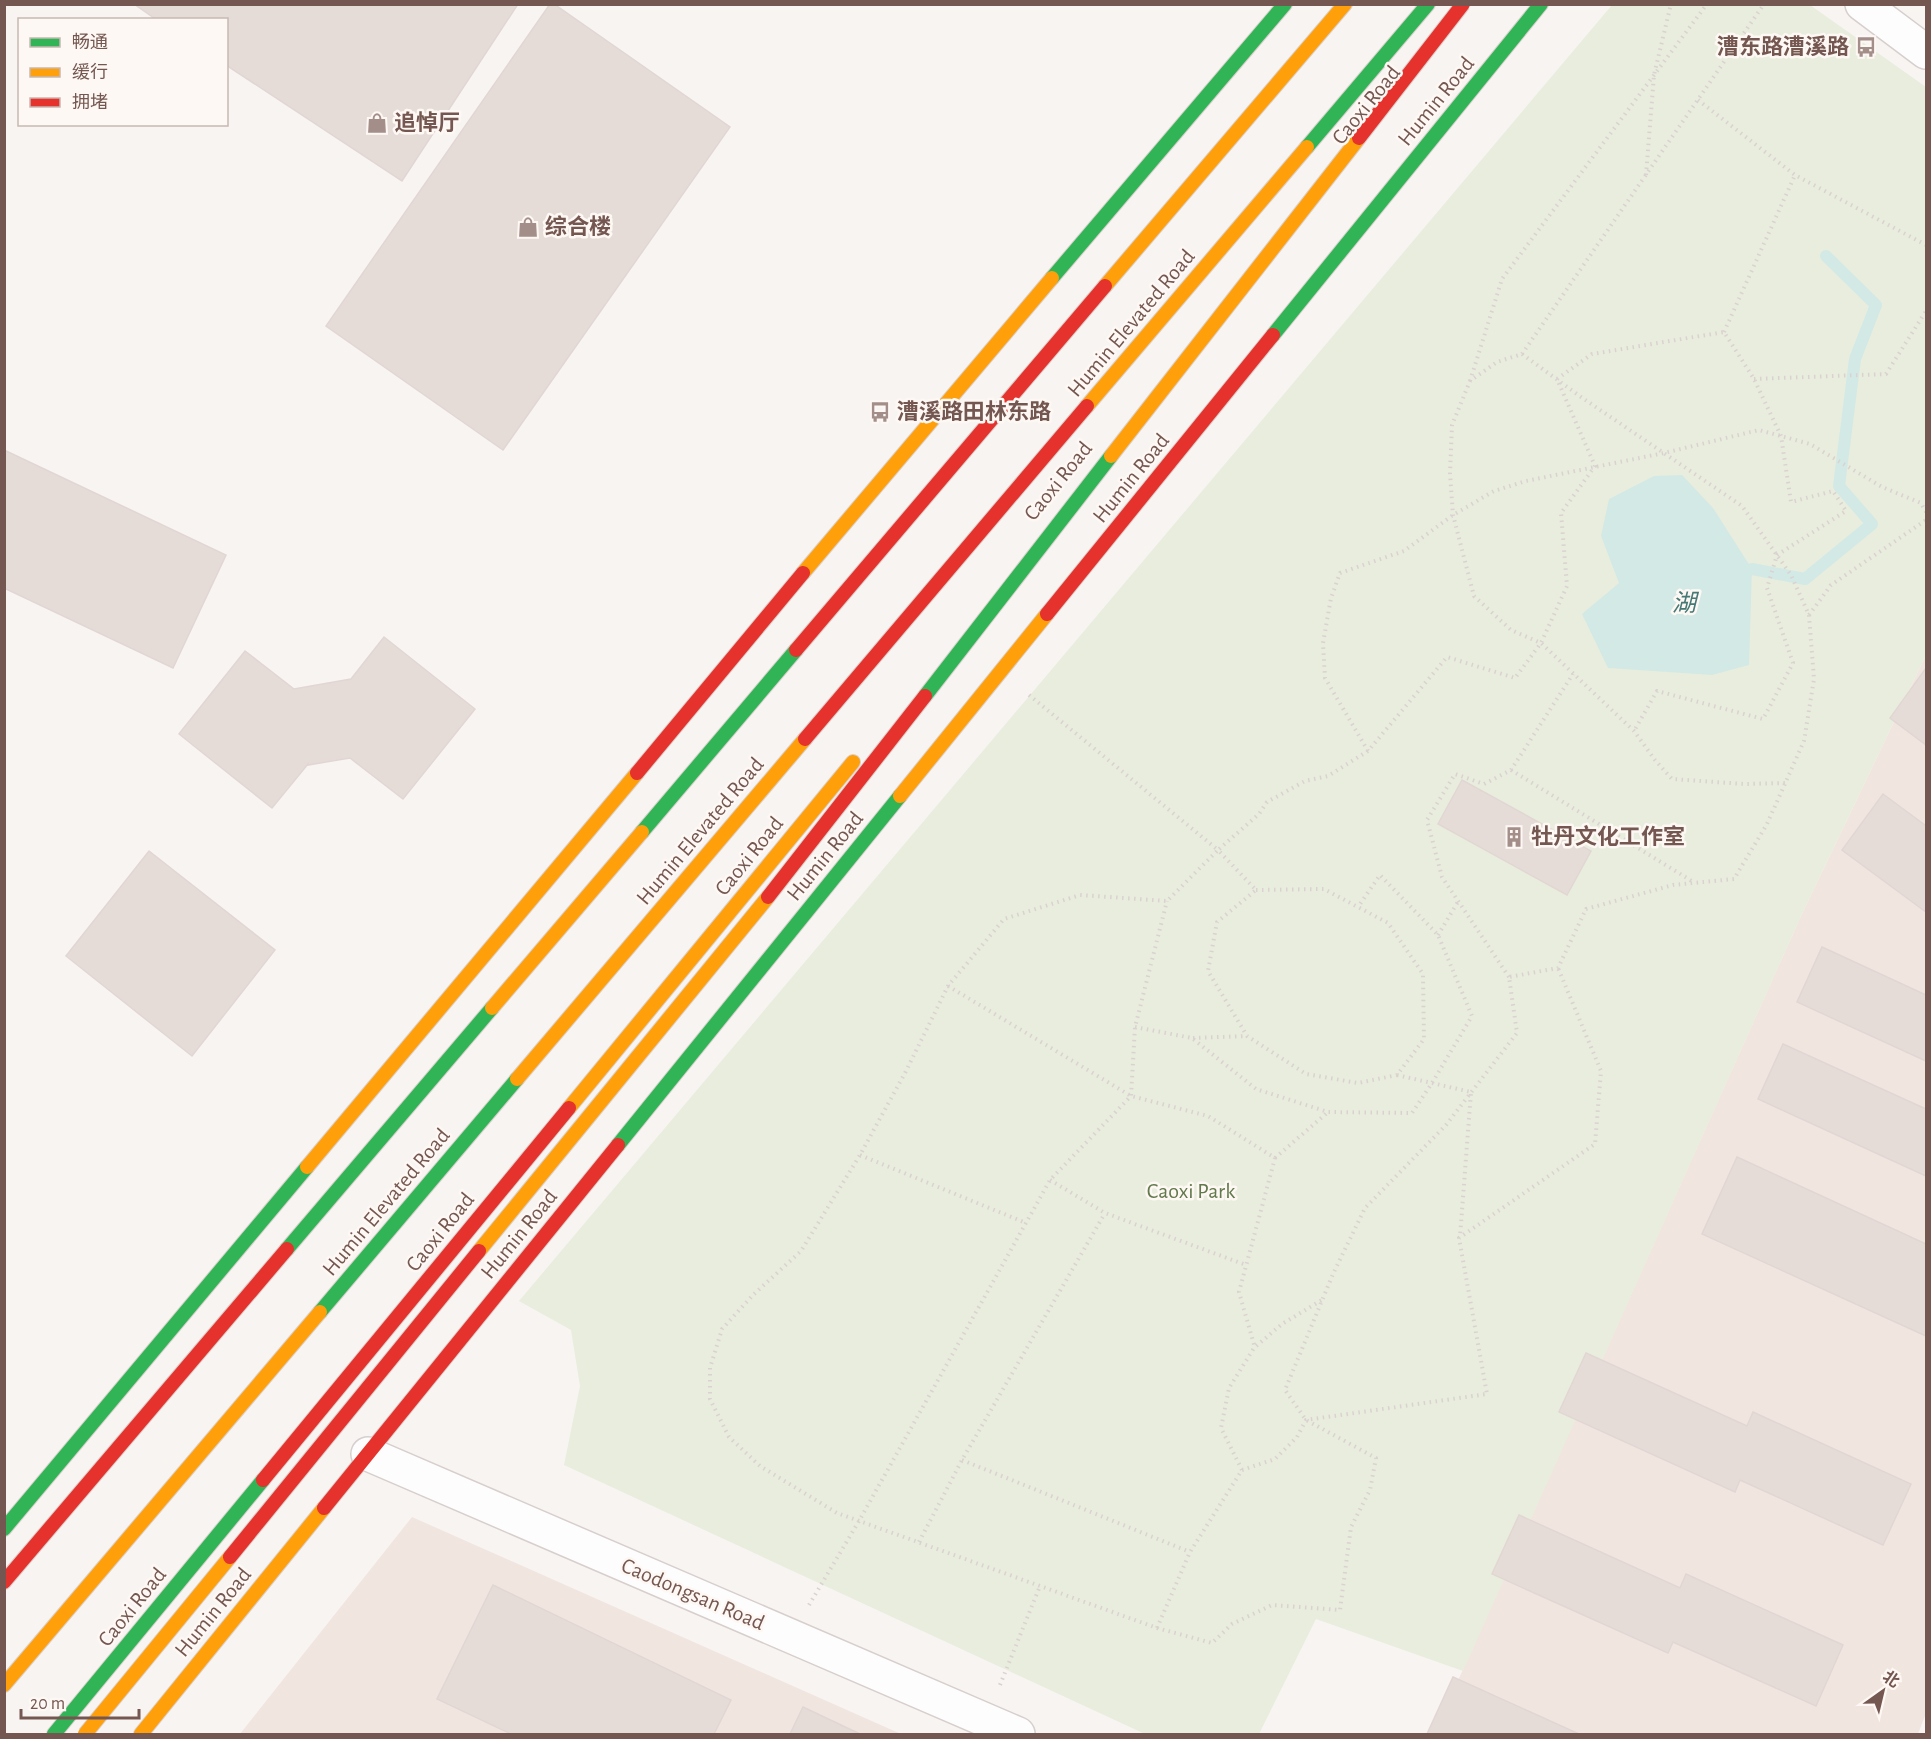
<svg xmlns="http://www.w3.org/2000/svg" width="1931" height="1739" font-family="'Alegreya Sans','Noto Sans SC',sans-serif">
  <rect width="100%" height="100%" fill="#f8f4f1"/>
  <path fill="#f0e5df" d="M1926,655V1713L1918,1734H1434L1801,916Z
    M412,1517L901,1734H240Z"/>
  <path fill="#e9eddd" d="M1612,5H1810L1926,87V655L1801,916L1463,1671L1316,1619L1259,1734H1145L564,1465L580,1386L571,1330L519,1301Z"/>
  <path fill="#d3e9e6" d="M1682,475L1713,508L1752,569L1749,665L1712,675L1608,668L1582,614L1619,583L1601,536L1609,499L1654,476Z"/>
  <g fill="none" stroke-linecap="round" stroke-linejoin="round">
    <path stroke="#d3e9e6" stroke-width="12" d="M1752,569L1805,579L1872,524L1839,486L1855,359L1876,305L1826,256"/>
  </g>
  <path fill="#e5dcd8" stroke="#e1d6d3" stroke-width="1.5" d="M134,4H518L402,181L226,65V20H157Z
    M550,4H554L730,127L503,450L326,326Z
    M4,450L226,555L173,668L4,588Z
    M384,637L475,709L403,799L350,758L308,765V764L272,808L179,734L245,651L294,689L351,679Z
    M1926,668V745L1890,718Z
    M1462,780L1591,851L1567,895L1438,824Z
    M1883,794L1926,826V912L1842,850Z
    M149,851L275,950L192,1056L66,956Z
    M1822,947L1926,995V1061L1797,1002Z
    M1783,1044L1926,1109V1176L1758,1099Z
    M1737,1157L1926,1244V1336L1702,1234Z
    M1586,1353L1747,1426L1753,1412L1911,1484L1883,1545L1740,1480L1735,1492L1559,1412Z
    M1519,1515L1680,1588L1686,1574L1843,1645L1816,1706L1673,1642L1668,1653L1492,1574Z
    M493,1585L731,1700L714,1734H511L437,1699Z
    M1453,1677L1579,1734H1427Z
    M803,1707L860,1734H790Z"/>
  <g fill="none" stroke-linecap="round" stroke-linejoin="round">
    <g stroke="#d7cfcd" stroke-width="36">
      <path id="street" d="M1862,4L1926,52
        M368,1454L1018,1734"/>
    </g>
    <g stroke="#d9d0cd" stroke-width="16">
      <path id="fast" d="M1307,147L1428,4
        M1052,278L1285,4
        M1273,335L1541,4
        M642,832L796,650
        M618,1145L900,796
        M287,1249L492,1008
        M320,1312L517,1079
        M4,1529L307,1167
        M54,1734L263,1480"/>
    </g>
    <g stroke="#d9d0cd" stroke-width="16">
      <path id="slow" d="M1105,286L1345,4
        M1087,406L1307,147
        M803,573L1052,278
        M900,796L1047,614
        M492,1008L642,832
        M517,1079L805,739
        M569,1108L853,762
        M307,1167L637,773
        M4,1685L320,1312
        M141,1734L324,1508"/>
    </g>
    <g stroke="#d9d0cd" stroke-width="16">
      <path id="jam" d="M1047,614L1273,335
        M796,650L1105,286
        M805,739L1087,406
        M637,773L803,573
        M263,1480L569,1108
        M324,1508L618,1145
        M4,1582L287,1249"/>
    </g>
    <path stroke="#dad2d1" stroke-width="4" stroke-dasharray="1.5 4.5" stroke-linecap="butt" d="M1698,100L1795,175L1926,245
      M1646,175L1654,75L1671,4
      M1724,332L1795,175
      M1522,354L1764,4
      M1754,379L1886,374L1926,311
      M1470,381L1502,279L1707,4
      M1809,615L1831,585L1926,520
      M1029,695L1218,850L1259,814L1267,802L1305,781L1328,776L1368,751L1447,657L1515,678L1541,643L1567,586L1561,513L1595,466L1557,379L1592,354L1724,332L1754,379L1781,436L1791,502L1833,491L1846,511L1777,555L1767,588L1793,663L1763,719L1657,691L1634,731
      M1368,751L1325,678L1323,643L1331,598L1340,573L1404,551L1453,515L1494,491L1526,481L1664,453L1759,430L1810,444L1882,487L1921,503L1926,512
      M1511,770L1695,883
      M1256,890L1324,889L1388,923L1423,974L1424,1039L1397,1075L1358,1083L1306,1074L1247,1036L1208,971L1217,922L1256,890L1218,850L1167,901L1080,895L1004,919L948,986L905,1073L860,1155L801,1251L753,1295L722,1329L710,1368V1399L729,1437L760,1466L837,1513L1157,1628L1212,1643L1232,1624L1272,1605L1340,1610L1351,1527L1370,1490L1376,1458L1306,1420L1285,1390L1333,1274L1365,1208L1446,1125L1517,1033L1509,977L1558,968L1586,909L1673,885L1734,879L1767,824L1804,741L1814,679L1809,615L1791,575L1742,506L1581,397L1522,354L1497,362L1470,381L1452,425L1450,473L1453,515L1474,596L1511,630L1541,643L1634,731L1655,760L1672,779L1744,784L1786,783
      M1438,935L1459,900
      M1509,977L1442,877L1427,820L1455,774L1484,784L1511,770L1573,674
      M948,986L1131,1096L1208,1116L1275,1158L1239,1292L1255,1348
      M1135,1027L1192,1038L1256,1089L1328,1112L1412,1113L1432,1083L1472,1016L1438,935L1380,875L1358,907
      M1193,1038L1247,1036
      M1397,1075L1471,1092L1460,1237
      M860,1155L1026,1223
      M1275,1158L1328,1112
      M1050,1180L1105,1213L1246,1265
      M962,1460L1190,1552
      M1242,1470L1275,1459L1297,1437L1306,1420L1487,1394L1459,1238L1595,1144L1601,1071L1558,968
      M919,1542L962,1460L1105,1213
      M809,1605L859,1521L1050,1180L1131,1096L1135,1027L1167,901
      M1157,1628L1190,1552L1242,1470L1221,1428L1229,1388L1254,1348L1282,1324L1322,1300
      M1000,1685L1040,1586"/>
    <use href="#street" stroke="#fefdfd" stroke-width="33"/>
    <use href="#fast" stroke="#30b455" stroke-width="14"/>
    <use href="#slow" stroke="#ff9f0a" stroke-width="14"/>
    <use href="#jam" stroke="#e5322d" stroke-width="14"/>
    <g stroke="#d9d0cd" stroke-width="16" stroke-linecap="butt">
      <path id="fast-bridge" d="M925,696L1111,456"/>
    </g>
    <g stroke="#d9d0cd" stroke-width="16" stroke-linecap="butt">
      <path id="slow-bridge" d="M1111,456L1359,138
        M479,1251L768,897
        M85,1734L230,1557"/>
    </g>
    <g stroke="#d9d0cd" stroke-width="16" stroke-linecap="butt">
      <path id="jam-bridge" d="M1359,138L1463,4
        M768,897L925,696
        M230,1557L479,1251"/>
    </g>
    <use href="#fast-bridge" stroke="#30b455" stroke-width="14"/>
    <use href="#slow-bridge" stroke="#ff9f0a" stroke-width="14"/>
    <use href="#jam-bridge" stroke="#e5322d" stroke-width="14"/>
  </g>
  <defs>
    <g id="bus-bare" transform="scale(1.62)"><path d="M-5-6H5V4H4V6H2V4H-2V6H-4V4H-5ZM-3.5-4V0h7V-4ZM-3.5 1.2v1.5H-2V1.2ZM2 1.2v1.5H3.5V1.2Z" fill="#a38e89" stroke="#fef8f4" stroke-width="2.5" paint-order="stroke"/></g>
    <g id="shop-bare" transform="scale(1.62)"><path d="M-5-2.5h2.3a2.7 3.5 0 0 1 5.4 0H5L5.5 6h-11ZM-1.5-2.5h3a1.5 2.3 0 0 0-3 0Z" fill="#a38e89" stroke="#fef8f4" stroke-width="2.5" paint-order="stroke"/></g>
    <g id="building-bare" transform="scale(1.62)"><path d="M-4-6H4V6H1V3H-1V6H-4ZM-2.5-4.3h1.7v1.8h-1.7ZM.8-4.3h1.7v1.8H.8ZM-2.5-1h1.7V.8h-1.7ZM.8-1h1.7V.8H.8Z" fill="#a38e89" stroke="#fef8f4" stroke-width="2.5" paint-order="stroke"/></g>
  </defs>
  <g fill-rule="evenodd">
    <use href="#bus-bare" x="1866" y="47"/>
    <use href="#shop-bare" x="377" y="123"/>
    <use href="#shop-bare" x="528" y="227"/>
    <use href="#bus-bare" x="880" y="412"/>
    <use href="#building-bare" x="1514" y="837"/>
  </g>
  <g text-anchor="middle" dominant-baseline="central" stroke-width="5" stroke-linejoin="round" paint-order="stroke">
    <g font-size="22" font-weight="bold" fill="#755751" stroke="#fef8f4" text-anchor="start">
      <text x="1849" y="47" text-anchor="end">漕东路漕溪路</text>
      <text x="394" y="123">追悼厅</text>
      <text x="545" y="227">综合楼</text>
      <text x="897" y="412">漕溪路田林东路</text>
      <text x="1531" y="837">牡丹文化工作室</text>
    </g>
    <g font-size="22" fill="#755751" stroke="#fef8f4">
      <text transform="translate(1436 101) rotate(-51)">Humin Road</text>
      <text transform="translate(1366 105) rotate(-51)">Caoxi Road</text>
      <text transform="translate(1131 323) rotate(-50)">Humin Elevated Road</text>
      <text transform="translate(1131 478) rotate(-51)">Humin Road</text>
      <text transform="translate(1058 481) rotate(-51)">Caoxi Road</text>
      <text transform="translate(700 831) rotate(-50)">Humin Elevated Road</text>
      <text transform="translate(749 856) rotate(-51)">Caoxi Road</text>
      <text transform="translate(825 856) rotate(-51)">Humin Road</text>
      <text transform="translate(386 1202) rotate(-50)">Humin Elevated Road</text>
      <text transform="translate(440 1232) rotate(-51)">Caoxi Road</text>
      <text transform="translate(519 1234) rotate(-51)">Humin Road</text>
      <text transform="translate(693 1594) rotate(23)">Caodongsan Road</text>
      <text transform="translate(132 1607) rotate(-51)">Caoxi Road</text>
      <text transform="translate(213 1612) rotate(-51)">Humin Road</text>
    </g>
    <g font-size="22" fill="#62794b" stroke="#fef8f4">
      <text x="1191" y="1191">Caoxi Park</text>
    </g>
    <g font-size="24" font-style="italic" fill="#467876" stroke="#fef8f4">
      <text x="1684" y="604">湖</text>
    </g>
  </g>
  <rect width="1931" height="1739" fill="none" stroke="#755751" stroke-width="12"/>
  <rect x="18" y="18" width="210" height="108" fill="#fef8f4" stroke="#c7b8b3" stroke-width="1.5"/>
  <rect x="30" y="38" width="30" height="9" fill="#30b455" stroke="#c7b8b3" stroke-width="1.5"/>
  <text x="72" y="48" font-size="18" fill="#755751">畅通</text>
  <rect x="30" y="68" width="30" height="9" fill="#ff9f0a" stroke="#c7b8b3" stroke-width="1.5"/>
  <text x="72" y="78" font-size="18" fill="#755751">缓行</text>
  <rect x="30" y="98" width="30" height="9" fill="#e5322d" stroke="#c7b8b3" stroke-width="1.5"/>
  <text x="72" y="108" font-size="18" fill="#755751">拥堵</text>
  <g transform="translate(1883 1691) rotate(34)" stroke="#fef8f4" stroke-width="4.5" paint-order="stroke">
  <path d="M0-4.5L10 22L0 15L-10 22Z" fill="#755751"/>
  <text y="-9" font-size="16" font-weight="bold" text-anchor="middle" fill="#755751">北</text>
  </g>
  <path d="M21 1709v9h118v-9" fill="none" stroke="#755751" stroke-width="3"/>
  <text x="30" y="1709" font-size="18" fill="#755751" stroke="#fef8f4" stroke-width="4.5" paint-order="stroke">20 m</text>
</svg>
